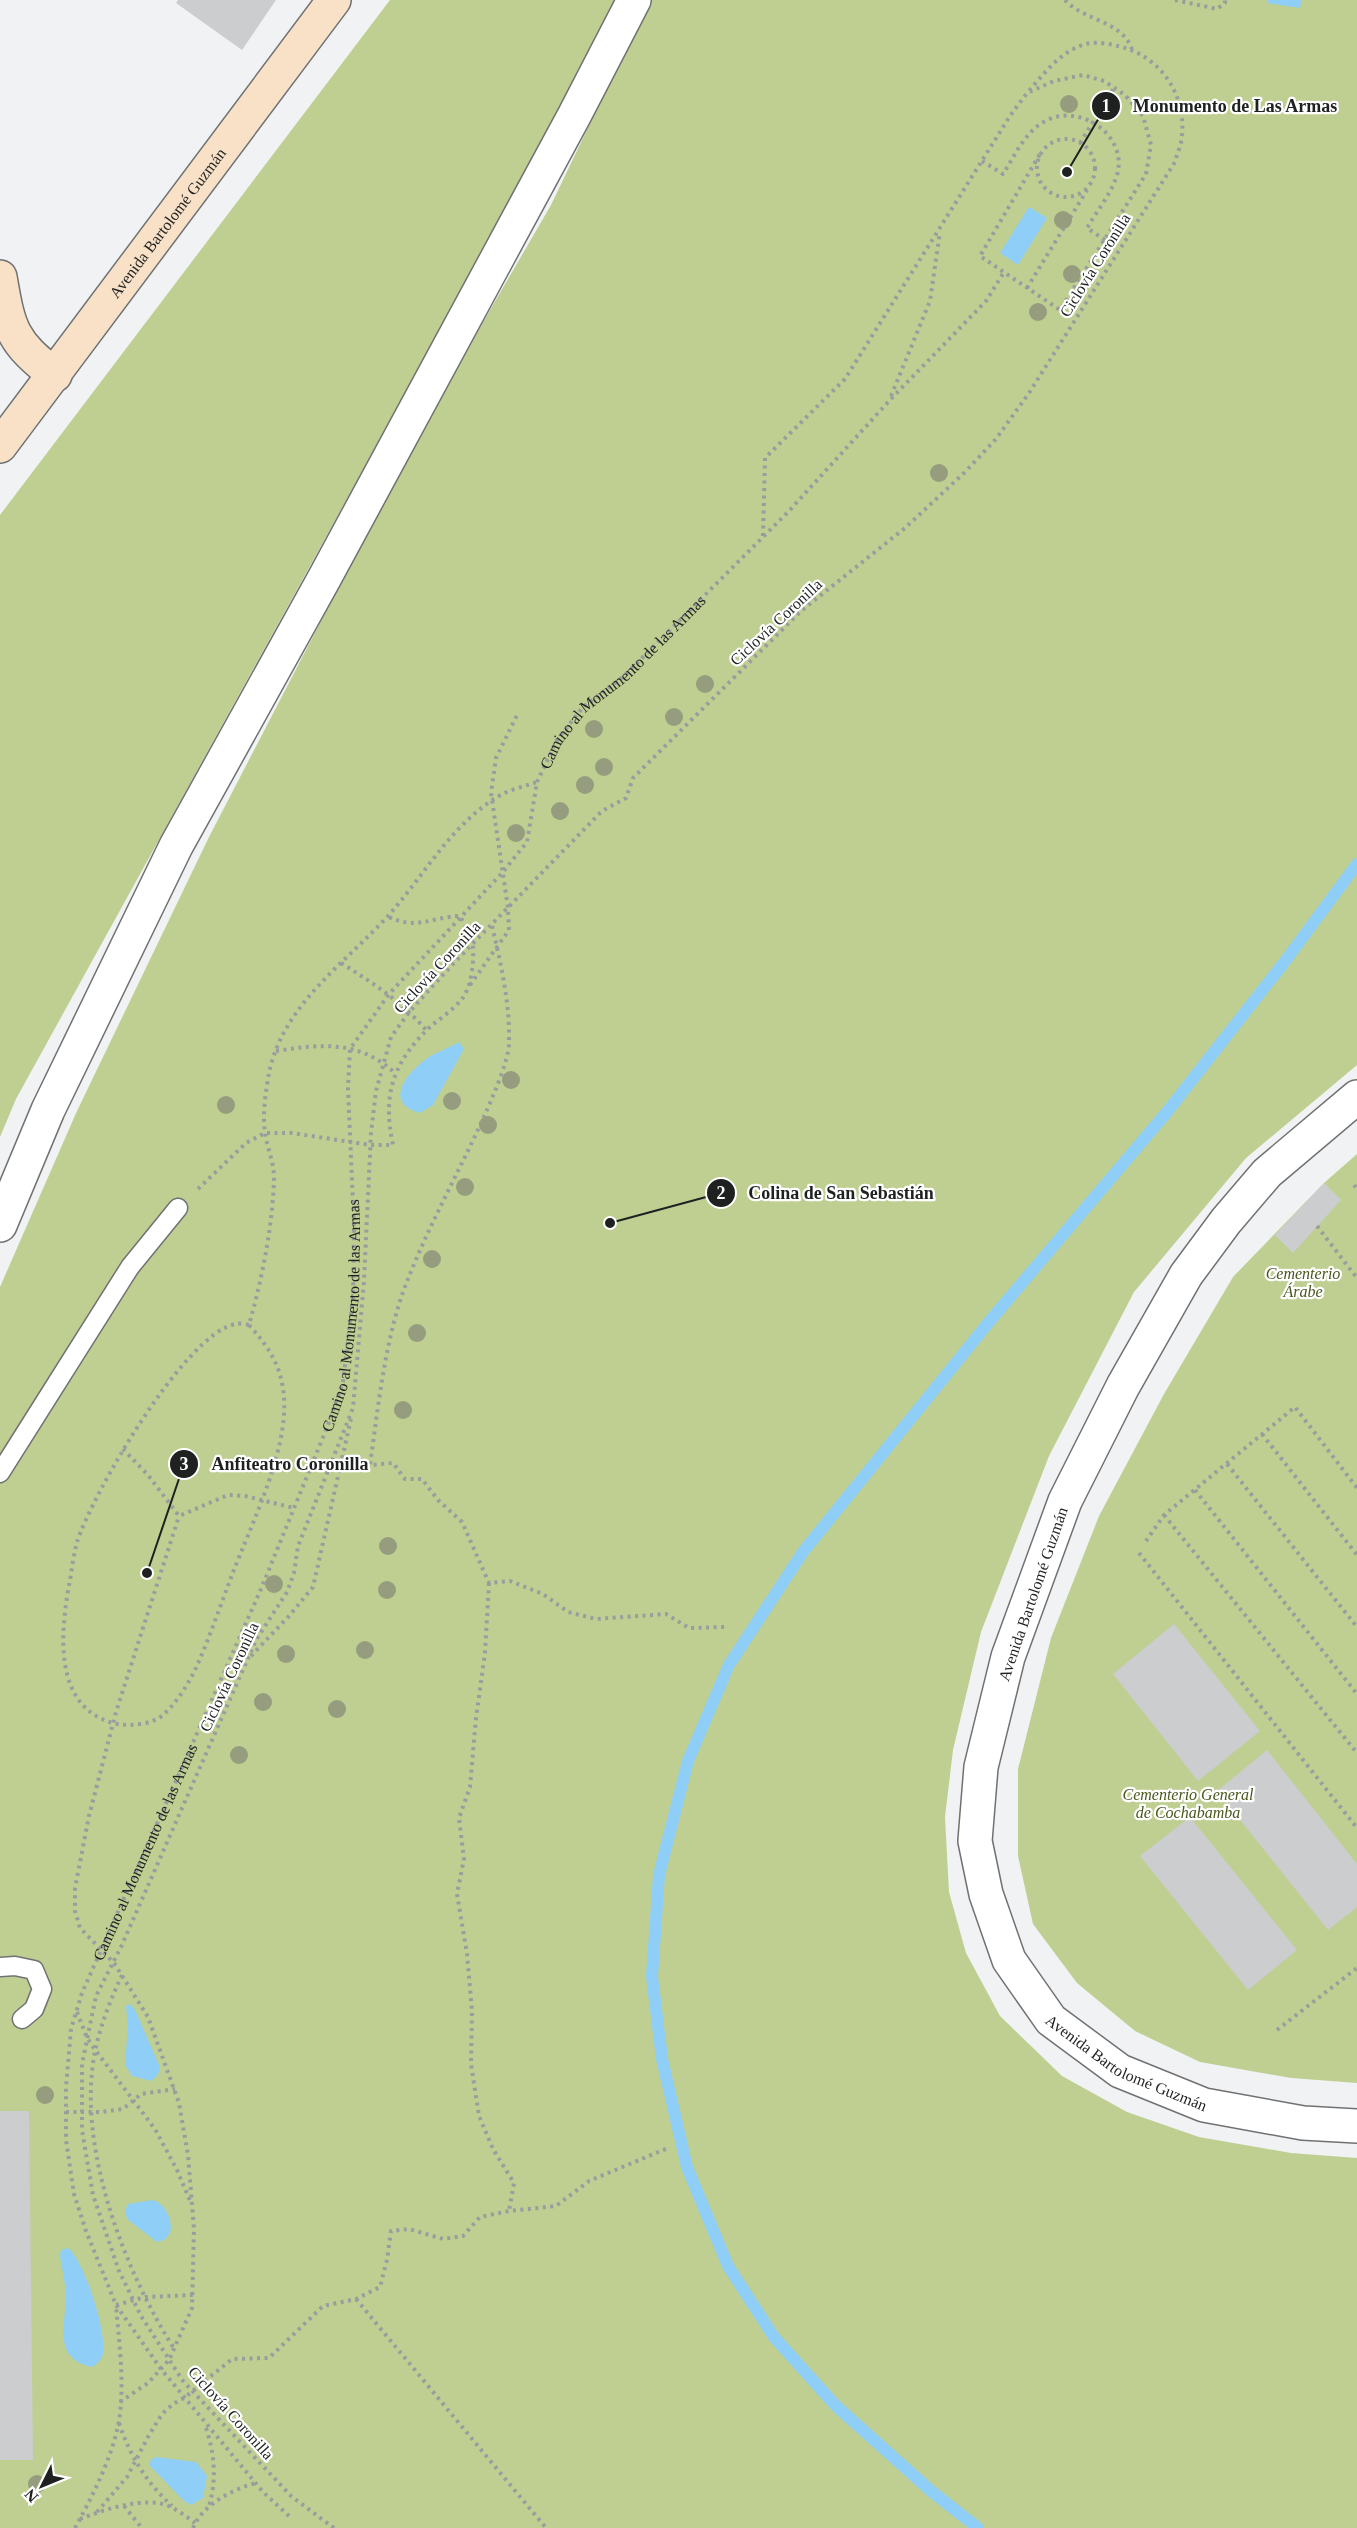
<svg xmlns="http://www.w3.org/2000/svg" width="1357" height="2528" font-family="'Times New Roman',serif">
  <rect width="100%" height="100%" fill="#f0f2f4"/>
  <path fill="#bfcf92" d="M390,0H618L552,127L16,1099L0,1137V515Z
    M649,0H1357V1065L1246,1158L1134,1292L1049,1456L981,1632L953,1750L945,1817L949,1892L966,1953L1000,2016L1062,2076L1127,2112L1199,2137L1291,2153L1357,2158V2528H0V1287L77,1111L209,837L418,434L551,205Z
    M1357,1154V2083L1291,2078L1200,2062L1135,2031L1077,1983L1033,1924L1018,1856V1769L1051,1638L1099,1516L1164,1394L1233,1277L1324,1183Z"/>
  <path fill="#8ecef7" d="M1267,0H1301L1300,8L1267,3Z
    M1029,207L1047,218L1018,265L1000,253Z
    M459,1042L464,1049L433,1105L420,1113C383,1103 406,1074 426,1059C436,1052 449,1048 459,1042Z
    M130,2004L135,2010L160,2067L158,2075L151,2081L132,2076L125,2065L128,2026L126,2006Z
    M153,2200C170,2205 181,2239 157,2242L127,2219L125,2210L128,2204Z
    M68,2248C84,2260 107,2332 103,2353C102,2360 97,2364 92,2367C53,2359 65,2326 66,2298C66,2285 62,2270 60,2256L61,2250Z
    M156,2457L196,2462L207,2476L203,2498L191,2505L184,2501L149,2465L151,2460Z"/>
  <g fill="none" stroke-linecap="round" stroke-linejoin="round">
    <path stroke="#8ecef7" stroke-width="12" d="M978,2528L931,2491L835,2405L774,2337L728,2266L687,2167L662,2059L652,1976L659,1875L688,1761L729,1665L803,1552L989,1322L1167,1112L1286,960L1357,864"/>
  </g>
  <path fill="#cbcdce" d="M178,0H276L242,50L176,3Z
    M1324,1183L1341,1200L1293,1253L1275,1235Z
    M1174,1624L1260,1731L1198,1781L1113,1674Z
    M1267,1750L1357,1864V1907L1328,1930L1217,1791Z
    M1190,1817L1297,1950L1248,1990L1140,1856Z
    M0,2111H29L33,2460H0Z"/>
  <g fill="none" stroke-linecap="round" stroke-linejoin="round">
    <g stroke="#707173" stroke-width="21">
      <path id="lane" d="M0,1473L130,1267L178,1208
        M0,1967L15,1966L34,1970L42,1989L34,2009L22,2019"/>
    </g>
    <g stroke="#707173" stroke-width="36">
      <g id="street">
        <path id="s2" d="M1357,1097L1267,1173L1226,1221L1186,1275L1123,1386L1065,1501L1008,1657L981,1767L975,1841L986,1894L1009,1960L1051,2020L1120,2071L1204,2105L1303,2123L1357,2126"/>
        <path d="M0,1225L48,1110L176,846L325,577L574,116L634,0"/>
      </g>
    </g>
    <g stroke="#707173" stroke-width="36">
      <g id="secondary">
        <path d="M0,277C9,330 12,342 55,375"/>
        <path id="s3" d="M0,446L334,0"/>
      </g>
    </g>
    <g stroke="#9a9c9d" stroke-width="4" stroke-dasharray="3 4.5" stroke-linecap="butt">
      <path d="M1065,0C1084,21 1121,20 1132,49"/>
      <path d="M1175,0L1217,9L1225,3V0"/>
      <circle cx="1066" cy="168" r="29"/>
      <path d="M1080,143L1114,88"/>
      <path d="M982,161L1003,174C1014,157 1024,134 1042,123C1076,100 1129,134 1117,175C1111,194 1097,211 1087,228L1105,240"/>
      <path d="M1027,288L1087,190"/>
      <path d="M891,396L930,301L940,232"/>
      <path d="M763,536L765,458L845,379L1010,116L1027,93L1054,81L1083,75L1104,81L1125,95L1143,116L1151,145L1146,174L1060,310L980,256L1040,154"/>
      <path d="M492,926C501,964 510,1003 509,1043C509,1060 493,1096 486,1112C459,1173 425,1231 402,1295C384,1349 378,1408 370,1465L393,1463L405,1479H422L438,1500L462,1522L489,1583L510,1581L543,1594L568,1612L596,1619L666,1614L689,1628L725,1627"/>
      <path d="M341,963C373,983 402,1002 427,1031"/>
      <path d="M470,985L509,930L508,908L491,793L496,758L518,713"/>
      <path d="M276,1051C321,1044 359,1040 395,1073"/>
      <path d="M1354,1185L1357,1189"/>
      <path d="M198,1189L246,1143L265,1133H292L370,1145H393C382,1094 393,1062 431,1026C441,1018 454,1009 462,999C472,986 474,961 473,946C473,937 464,925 460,916C430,917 417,931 387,916"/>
      <path d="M1317,1226L1357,1278"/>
      <path d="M249,1325C269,1347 282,1367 284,1398C288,1451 251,1525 232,1575C220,1606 209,1640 195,1670C187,1686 177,1702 164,1714C153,1725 127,1727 113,1723C51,1706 61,1628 70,1580C72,1567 74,1554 77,1542C93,1493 184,1335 235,1324C239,1323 245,1324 249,1325C262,1279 272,1229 274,1181C275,1164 267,1149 265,1132C262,1114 266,1091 269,1073C283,1005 344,964 388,916C423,877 447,831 491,801C504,791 522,787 537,782"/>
      <path d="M1262,1434L1357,1555"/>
      <path d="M123,1449L148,1475L179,1516L228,1495L245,1496L294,1508"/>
      <path d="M1227,1464L1357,1627"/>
      <path d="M1195,1490L1357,1694"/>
      <path d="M1164,1515L1357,1753"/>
      <path d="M1146,1541L1164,1515L1295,1407L1357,1488"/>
      <path d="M1139,1553L1357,1828"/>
      <path d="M489,1583L485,1653L476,1718L470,1787L459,1818L464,1859L457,1894L467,1954L472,2011L471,2064L479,2116L493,2149L514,2183L509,2211"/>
      <path d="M251,1656L289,1616L313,1587L351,1419"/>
      <path d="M122,1975C110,2001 99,2028 94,2057C78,2150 125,2272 175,2350"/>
      <path d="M77,2012L87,2038L96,2051L155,2129L177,2170L191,2203"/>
      <path d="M1277,2030L1357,1968"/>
      <path d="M66,2112H101L123,2109L141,2094L175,2089"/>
      <path d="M356,2299L546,2528"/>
      <path d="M120,2402L148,2383L169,2360L192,2308L194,2229L188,2155L179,2103L148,2017L114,1963L80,1928L75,1911V1888L89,1816L116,1712L179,1516"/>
      <path d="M119,2423C130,2456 146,2482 172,2506"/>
      <path d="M206,2428C215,2455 217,2482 208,2509"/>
      <path d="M124,2506L142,2528"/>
      <path d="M97,2512L127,2477L149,2435L162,2414L173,2404L184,2398L232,2359L269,2358L323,2306L356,2299L380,2287L387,2260L391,2231L409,2229L443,2239L463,2236L480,2217L509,2211L556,2206L589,2181L668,2148"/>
      <path id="s1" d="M289,2516L263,2492L161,2369L116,2305L86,2231L74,2194L66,2140V2087L71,2029L82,1993L261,1589L328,1425L343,1382L353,1297L354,1226L348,1089L350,1049L389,994L502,873L527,842L537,782L557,740L583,707L624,676L789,511L890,400L986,301L1004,272"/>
      <path d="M80,2519C103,2510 133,2500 158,2503C172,2505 184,2515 195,2523"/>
      <path d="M75,2528C93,2495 112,2458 119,2421C125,2383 119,2343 116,2305L145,2297L193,2295"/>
      <path d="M193,2528C202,2505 233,2489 256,2483"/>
      <path d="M334,2528L291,2496L183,2381L141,2316L119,2271L93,2195L82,2130V2064L96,1996L121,1947L256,1640L287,1592L294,1573L298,1546L353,1408L364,1281L371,1133L376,1091L391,1037L410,1011L452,965L602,811L626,798L633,778L801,611L905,528L963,474L996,439L1029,393L1175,162C1177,153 1182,144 1182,135C1186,93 1159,55 1118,46C1109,44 1096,41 1086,44C1060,51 1044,74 1027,93"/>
    </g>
    <use href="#lane" stroke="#fff" stroke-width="18"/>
    <use href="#street" stroke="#fff" stroke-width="33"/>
    <use href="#secondary" stroke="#f8e1c7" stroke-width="33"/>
  </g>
  <g fill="#959d7e">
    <circle cx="1069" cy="104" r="9"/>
    <circle cx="1063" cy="220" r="9"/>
    <circle cx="1072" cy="274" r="9"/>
    <circle cx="1038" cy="312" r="9"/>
    <circle cx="939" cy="473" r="9"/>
    <circle cx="705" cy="684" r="9"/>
    <circle cx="674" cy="717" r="9"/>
    <circle cx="594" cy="729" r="9"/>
    <circle cx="604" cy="767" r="9"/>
    <circle cx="585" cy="785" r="9"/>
    <circle cx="560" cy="811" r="9"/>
    <circle cx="516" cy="833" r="9"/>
    <circle cx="511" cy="1080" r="9"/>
    <circle cx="452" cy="1101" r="9"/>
    <circle cx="226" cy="1105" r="9"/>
    <circle cx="488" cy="1125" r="9"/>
    <circle cx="465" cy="1187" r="9"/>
    <circle cx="432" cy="1259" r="9"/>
    <circle cx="417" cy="1333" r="9"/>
    <circle cx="403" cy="1410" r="9"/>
    <circle cx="388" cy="1546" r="9"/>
    <circle cx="274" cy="1584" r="9"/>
    <circle cx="387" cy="1590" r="9"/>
    <circle cx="365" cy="1650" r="9"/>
    <circle cx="286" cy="1654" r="9"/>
    <circle cx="263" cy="1702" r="9"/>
    <circle cx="337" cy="1709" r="9"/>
    <circle cx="239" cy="1755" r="9"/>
    <circle cx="45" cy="2095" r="9"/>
    <circle cx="37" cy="2484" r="9"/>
  </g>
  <g text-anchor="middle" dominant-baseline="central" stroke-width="4.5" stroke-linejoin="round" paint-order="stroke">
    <g font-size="16" fill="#1f2020" stroke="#fff">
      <text stroke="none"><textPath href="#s3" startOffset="279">Avenida Bartolomé Guzmán</textPath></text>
      <text transform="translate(1095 265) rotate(-58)">Ciclovía Coronilla</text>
      <text transform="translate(776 622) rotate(-43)">Ciclovía Coronilla</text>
      <text stroke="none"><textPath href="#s1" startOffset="2061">Camino al Monumento de las Armas</textPath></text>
      <text transform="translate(437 967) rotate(-47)">Ciclovía Coronilla</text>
      <text stroke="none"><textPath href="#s1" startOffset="1326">Camino al Monumento de las Armas</textPath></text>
      <text transform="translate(1033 1594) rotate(-71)">Avenida Bartolomé Guzmán</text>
      <text transform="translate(229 1677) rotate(-65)">Ciclovía Coronilla</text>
      <text stroke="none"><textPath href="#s1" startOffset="750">Camino al Monumento de las Armas</textPath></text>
      <text stroke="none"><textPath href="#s2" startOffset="1143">Avenida Bartolomé Guzmán</textPath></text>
      <text transform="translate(231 2413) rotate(48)">Ciclovía Coronilla</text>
    </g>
    <g font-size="16" font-style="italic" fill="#4a571d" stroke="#fff">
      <text x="1303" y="1273">Cementerio<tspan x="1303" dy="18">Árabe</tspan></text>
      <text x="1188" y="1794">Cementerio General<tspan x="1188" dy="18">de Cochabamba</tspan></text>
    </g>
  </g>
  <path fill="none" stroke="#1f2020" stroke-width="2" d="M1067 172L1106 106M610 1223L721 1193M147 1573L184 1464"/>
  <g fill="#1f2020" stroke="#fff" stroke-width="2">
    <circle cx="1067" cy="172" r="6"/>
    <circle cx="610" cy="1223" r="6"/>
    <circle cx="147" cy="1573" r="6"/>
    <circle cx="1106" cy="106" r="15"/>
    <circle cx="721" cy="1193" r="15"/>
    <circle cx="184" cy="1464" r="15"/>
  </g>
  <g font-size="18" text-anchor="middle" font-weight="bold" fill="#fff">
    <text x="1106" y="112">1</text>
    <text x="721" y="1199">2</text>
    <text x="184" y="1470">3</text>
  </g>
  <g font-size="18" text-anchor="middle" font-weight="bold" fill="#1f2020" stroke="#fff" stroke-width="4.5" stroke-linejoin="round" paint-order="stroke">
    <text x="1235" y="112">Monumento de Las Armas</text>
    <text x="841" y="1199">Colina de San Sebastián</text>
    <text x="290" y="1470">Anfiteatro Coronilla</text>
  </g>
  <g transform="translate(42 2486) rotate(227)" stroke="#ffffff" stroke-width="4.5" paint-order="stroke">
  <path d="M0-4.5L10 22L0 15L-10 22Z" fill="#1f2020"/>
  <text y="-9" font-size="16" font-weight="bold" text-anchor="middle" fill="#1f2020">N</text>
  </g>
</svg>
